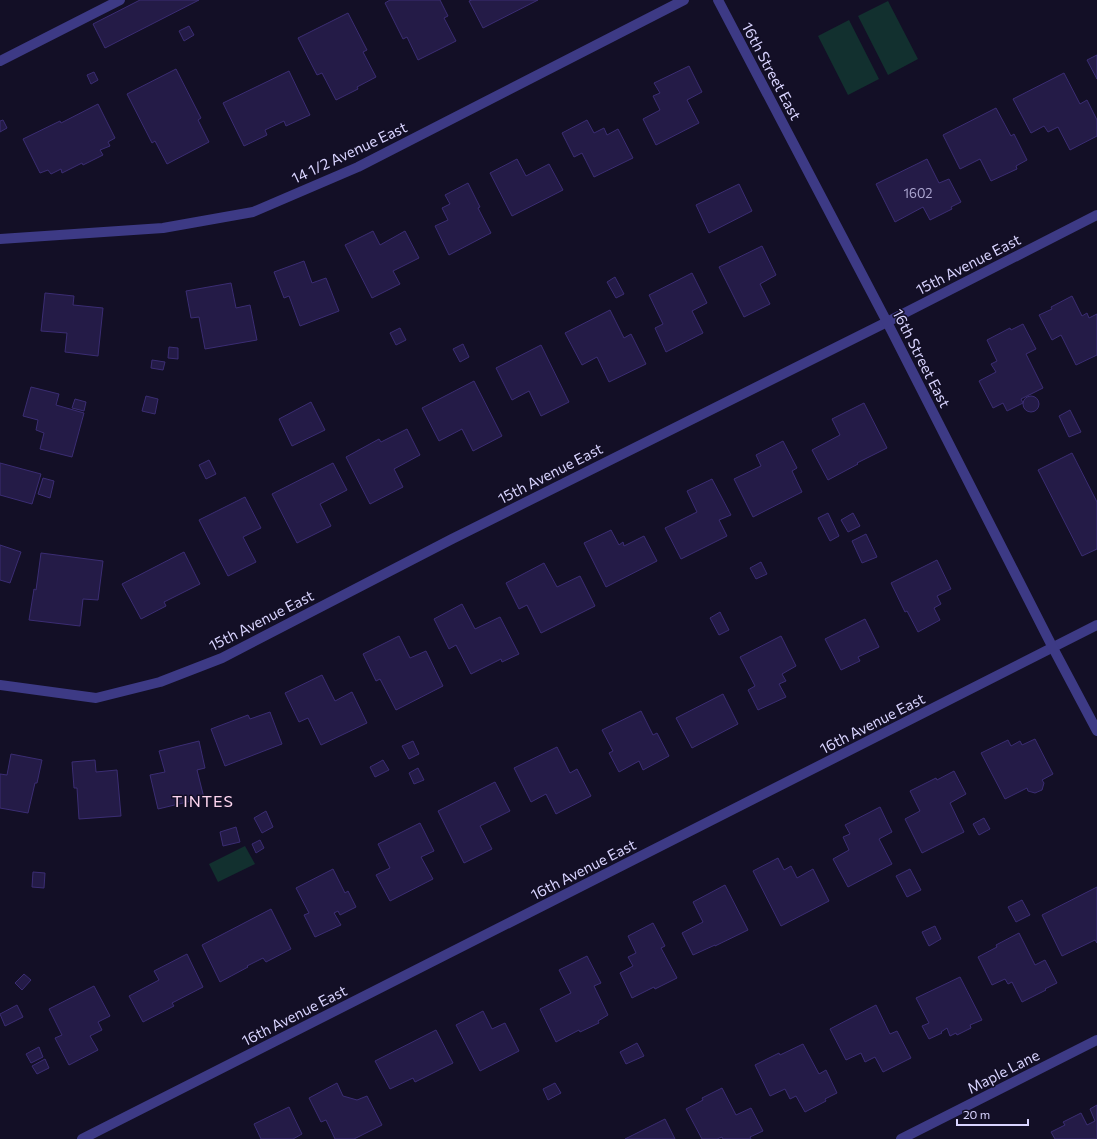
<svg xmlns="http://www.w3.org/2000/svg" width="1097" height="1139" font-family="Commissioner,sans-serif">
  <rect width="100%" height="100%" fill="#130f26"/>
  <path fill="#12302f" d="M888,1L918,59L888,75L858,16Z
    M849,20L879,79L848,95L818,36Z
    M245,846L255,864L218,882L209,864Z"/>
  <path fill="#241b47" stroke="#3b2d73" d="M140,0H199L105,48L93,24Z
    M390,0H440L448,16L444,18L456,41L418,60L407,37L403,39L385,3Z
    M472,0H538L483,28L469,1Z
    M348,13L367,50L363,52L376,77L357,87L358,89L336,100L322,73L317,75L298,38Z
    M189,26L194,35L184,41L179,31Z
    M1097,55V79L1087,60Z
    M689,66L702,92L687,100L699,123L656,145L643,119L660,110L653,96L660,93L654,83Z
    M176,69L201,118L198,120L209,142L167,164L155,141L152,143L127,94Z
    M289,71L310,115L286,126L284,121L265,130L267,135L244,146L223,103Z
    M94,72L98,80L91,84L87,75Z
    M1064,73L1080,104L1087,100L1097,120V136L1070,150L1058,127L1048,132L1044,126L1031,133L1013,99Z
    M98,104L115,138L108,142L110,146L100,150L103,155L83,165L82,163L62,173L61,169L51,174L48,170L40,173L23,139L60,121L61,123Z
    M996,108L1011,136L1014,134L1027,160L1016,166L1017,169L991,181L980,159L960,169L943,135Z
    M3,120L7,128L0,132V121Z
    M587,120L594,133L604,128L607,135L618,129L633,158L594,177L582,153L574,157L562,133Z
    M517,159L526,176L549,164L563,190L512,216L490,173Z
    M927,159L939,183L949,179L961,202L951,207L952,209L930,220L923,207L895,222L876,184Z
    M468,183L480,207L478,208L491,233L449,255L435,226L448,220L442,208L450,204L445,195Z
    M739,184L752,211L709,233L696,205Z
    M373,231L380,245L405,231L419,258L393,271L400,284L372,298L345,245Z
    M762,246L776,275L760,284L770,304L744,317L719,267Z
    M304,261L312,283L326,278L339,311L300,326L289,296L284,298L274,272Z
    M692,273L707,303L692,311L703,333L666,352L655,328L663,324L649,295Z
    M615,277L624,294L616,298L607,282Z
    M231,283L236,308L250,305L257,340L205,349L199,317L191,318L186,291Z
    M45,293L74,296L73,305L103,308L98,356L65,352L67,333L41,331Z
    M1072,296L1082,316L1087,313L1089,318L1097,314V355L1076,365L1061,335L1052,340L1039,315L1052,309L1051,307Z
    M610,310L624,338L631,334L646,364L609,382L597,357L582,365L565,333Z
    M1023,324L1036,349L1026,354L1043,388L1021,399L1023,403L1007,411L1003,403L993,408L979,381L996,372L991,364L997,361L987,340L1010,328L1011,330Z
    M400,328L406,340L396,345L390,333Z
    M463,344L469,357L460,362L453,349Z
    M541,345L569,402L541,416L529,391L512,400L496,368Z
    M169,347L178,348V359L168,358Z
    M152,360L165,362L163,370L151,368Z
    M474,381L502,436L473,451L462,429L439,441L422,408Z
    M31,387L59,394L56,405L84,413L72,457L40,449L44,433L36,430L38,420L23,416Z
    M146,396L158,399L155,414L142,411Z
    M1023 404a8 8 0 1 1 16 0a8 8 0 1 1-16 0Z
    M75,399L86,402L84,411L72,408Z
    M311,402L325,430L292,446L279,419Z
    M864,403L887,448L857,463L858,464L828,480L812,450L840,435L832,419Z
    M1070,410L1081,432L1069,437L1059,416Z
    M407,429L420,455L394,469L403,487L370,504L346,457L379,439L381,442Z
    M783,441L797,468L792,471L802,492L753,517L734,479L761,466L756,455Z
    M1072,453L1097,502V549L1082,556L1038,470Z
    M209,460L216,474L206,479L199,465Z
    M0,463L41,474L32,504L0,495Z
    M333,463L347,490L320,504L331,526L297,543L272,494Z
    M43,478L54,481L50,498L38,494Z
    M712,479L731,515L719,520L727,536L681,559L665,528L697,512L687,491Z
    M245,497L261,528L243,537L256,562L228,576L199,520Z
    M828,513L839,536L830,541L818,518Z
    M853,513L860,526L848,532L841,520Z
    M611,530L619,545L623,542L624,546L644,536L657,561L606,587L584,543Z
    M866,534L877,557L862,563L852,541Z
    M0,545L21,552L10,583L0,580Z
    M184,552L200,584L164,602L166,606L141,619L122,584Z
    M41,553L103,561L98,600L83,599L80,626L29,620L34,589L36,590Z
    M937,560L951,589L937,596L941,604L934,608L940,620L918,632L907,611L905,612L891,583Z
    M761,562L767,574L756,579L750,568Z
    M544,563L557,587L580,576L595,606L541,633L527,605L519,609L506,583Z
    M462,604L475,629L500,617L519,654L502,662L501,659L471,674L456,645L449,649L434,619Z
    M720,612L729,630L719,635L710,618Z
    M865,619L879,647L858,657L860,661L841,670L825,639Z
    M399,636L410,658L426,651L443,686L396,710L380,679L376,681L363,654Z
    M781,636L796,666L782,674L786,681L779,684L786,697L758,710L748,690L755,686L740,657Z
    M322,675L335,701L352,692L367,723L321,745L308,718L299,722L285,693Z
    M723,694L738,724L692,748L676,718Z
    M641,711L653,735L657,733L669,756L643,770L639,761L619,772L609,753L613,751L602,730Z
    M270,712L282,744L225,766L211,729L248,715L250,719Z
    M1035,739L1053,774L1042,780L1044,783L1042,790L1035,793L1028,791L1027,788L1005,799L981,753L1008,740L1011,746L1020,741L1022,745Z
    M199,741L205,768L197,770L204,798L158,809L150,775L165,772L159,751Z
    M413,741L419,754L409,759L402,746Z
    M557,747L570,773L577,769L591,796L556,814L546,794L531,802L514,768Z
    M11,754L42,760L37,783H35L28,813L0,808V774L7,775Z
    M95,760L96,772L117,770L121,816L79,819L77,788H74L72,762Z
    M383,760L389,770L375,777L370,767Z
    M418,768L424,780L414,784L409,773Z
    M954,771L966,794L950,803L964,832L922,853L905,819L920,811L910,791L936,778L937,780Z
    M495,782L510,811L480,826L492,849L464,863L438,811Z
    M880,807L892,832L879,839L892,864L848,887L833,859L849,850L843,837L850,834L845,825Z
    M266,811L273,827L262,833L254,818Z
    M984,818L990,829L979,835L973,824Z
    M420,823L434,851L421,857L433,879L390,901L376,875L390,868L378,844Z
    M236,827L240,842L223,846L220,832Z
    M260,840L264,848L256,853L252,844Z
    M778,858L784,870L791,866L797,878L813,869L829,901L781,926L753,871Z
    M333,869L345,893L348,891L356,907L340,915L338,911L334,913L341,925L315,937L304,915L309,913L296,888Z
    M910,869L921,890L907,897L896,876Z
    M33,872L45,873L44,888L32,887Z
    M725,885L748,930L715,946V945L693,955L682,933L703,922L693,902Z
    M1097,887V943L1095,940L1062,956L1042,915Z
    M1022,900L1030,915L1016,922L1008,907Z
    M271,909L291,949L266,962L263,958L247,966L248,967L220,982L202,945Z
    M653,923L665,946L661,948L677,978L655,989L654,987L632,998L620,973L633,966L628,957L636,953L628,936Z
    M935,926L941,939L929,946L922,932Z
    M1019,933L1035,965L1045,960L1057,983L1045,989L1046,990L1022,1002L1012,982L1008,984L1005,979L992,985L978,957L997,947L996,945Z
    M187,954L203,987L172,1003L174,1006L143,1022L129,996L159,980L154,971Z
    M587,956L601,983L594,986L608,1015L598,1021L599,1023L580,1032L579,1030L556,1042L540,1009L571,993L559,970Z
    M24,974L31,980L22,990L15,983Z
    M960,977L982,1020L970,1025L971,1028L957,1035L956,1033L950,1036L947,1028L941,1032L942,1033L929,1039L922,1026L929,1023L916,998Z
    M94,986L110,1016L98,1022L102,1030L90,1036L98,1050L69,1065L55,1038L62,1035L49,1009Z
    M17,1005L23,1017L5,1026L0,1014Z
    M876,1005L890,1034L897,1031L911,1058L883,1072L875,1057L865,1062L861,1053L846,1060L830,1029Z
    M483,1011L492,1029L505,1023L519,1051L480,1071L456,1025Z
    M436,1030L453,1063L415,1082L413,1078L390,1089L375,1061Z
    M637,1043L644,1056L626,1064L620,1052Z
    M803,1044L819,1074L826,1070L837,1093L825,1099L826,1101L805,1112L796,1096L790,1099L785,1089L770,1096L755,1065L779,1053L780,1055Z
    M39,1047L43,1057L31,1063L26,1054Z
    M45,1059L49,1068L37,1074L32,1066Z
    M337,1083L343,1096L357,1100L367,1096L382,1125L354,1139H335L326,1120L321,1122L309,1098Z
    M555,1083L561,1093L548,1100L543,1089Z
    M722,1088L736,1115L751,1108L763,1131L750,1137L751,1139H723L722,1137L717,1139H702L686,1109L703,1100L702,1098Z
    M1097,1105V1139H1055L1051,1132L1065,1125L1063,1122L1081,1113L1087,1125L1095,1121L1090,1109Z
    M289,1107L302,1134L293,1139H261L254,1124Z
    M665,1119L675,1139H625Z"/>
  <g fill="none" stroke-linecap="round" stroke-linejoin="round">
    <path stroke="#3d3a85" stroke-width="10" d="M0,61L120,0
      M0,239L163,228L253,212L358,167L684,0
      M0,685L96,698L160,682L222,658L452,539L887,322L1097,215
      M82,1139L1097,625
      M901,1139L1097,1040"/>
    <path stroke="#3d3a85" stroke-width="10" d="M718,0L887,322L1053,648L1097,731"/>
  </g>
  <g text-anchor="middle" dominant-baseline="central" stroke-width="3" stroke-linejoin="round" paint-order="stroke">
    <g font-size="13" fill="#aca6d1">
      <text x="918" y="193">1602</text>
    </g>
    <g font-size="15" fill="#d9d4ff" stroke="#130f26">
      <text transform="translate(772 71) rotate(62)">16th Street East</text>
      <text transform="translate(349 152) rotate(-25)">14 1/2 Avenue East</text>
      <text transform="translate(968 264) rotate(-27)">15th Avenue East</text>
      <text transform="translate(922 358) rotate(63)">16th Street East</text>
      <text transform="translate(550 473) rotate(-27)">15th Avenue East</text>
      <text transform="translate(261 620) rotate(-27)">15th Avenue East</text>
      <text transform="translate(872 723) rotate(-27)">16th Avenue East</text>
      <text transform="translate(583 869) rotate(-27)">16th Avenue East</text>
      <text transform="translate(294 1015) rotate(-27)">16th Avenue East</text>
      <text transform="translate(1003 1071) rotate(-27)">Maple Lane</text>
    </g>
    <g font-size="16" letter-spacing="1" fill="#ffd6f0" stroke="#130f26">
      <text x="203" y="800">TINTES</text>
    </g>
  </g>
  <path d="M957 1119v6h71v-6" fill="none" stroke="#d9d4ff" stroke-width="2"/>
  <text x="963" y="1119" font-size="12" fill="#d9d4ff" stroke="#130f26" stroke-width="3" paint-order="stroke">20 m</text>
</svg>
